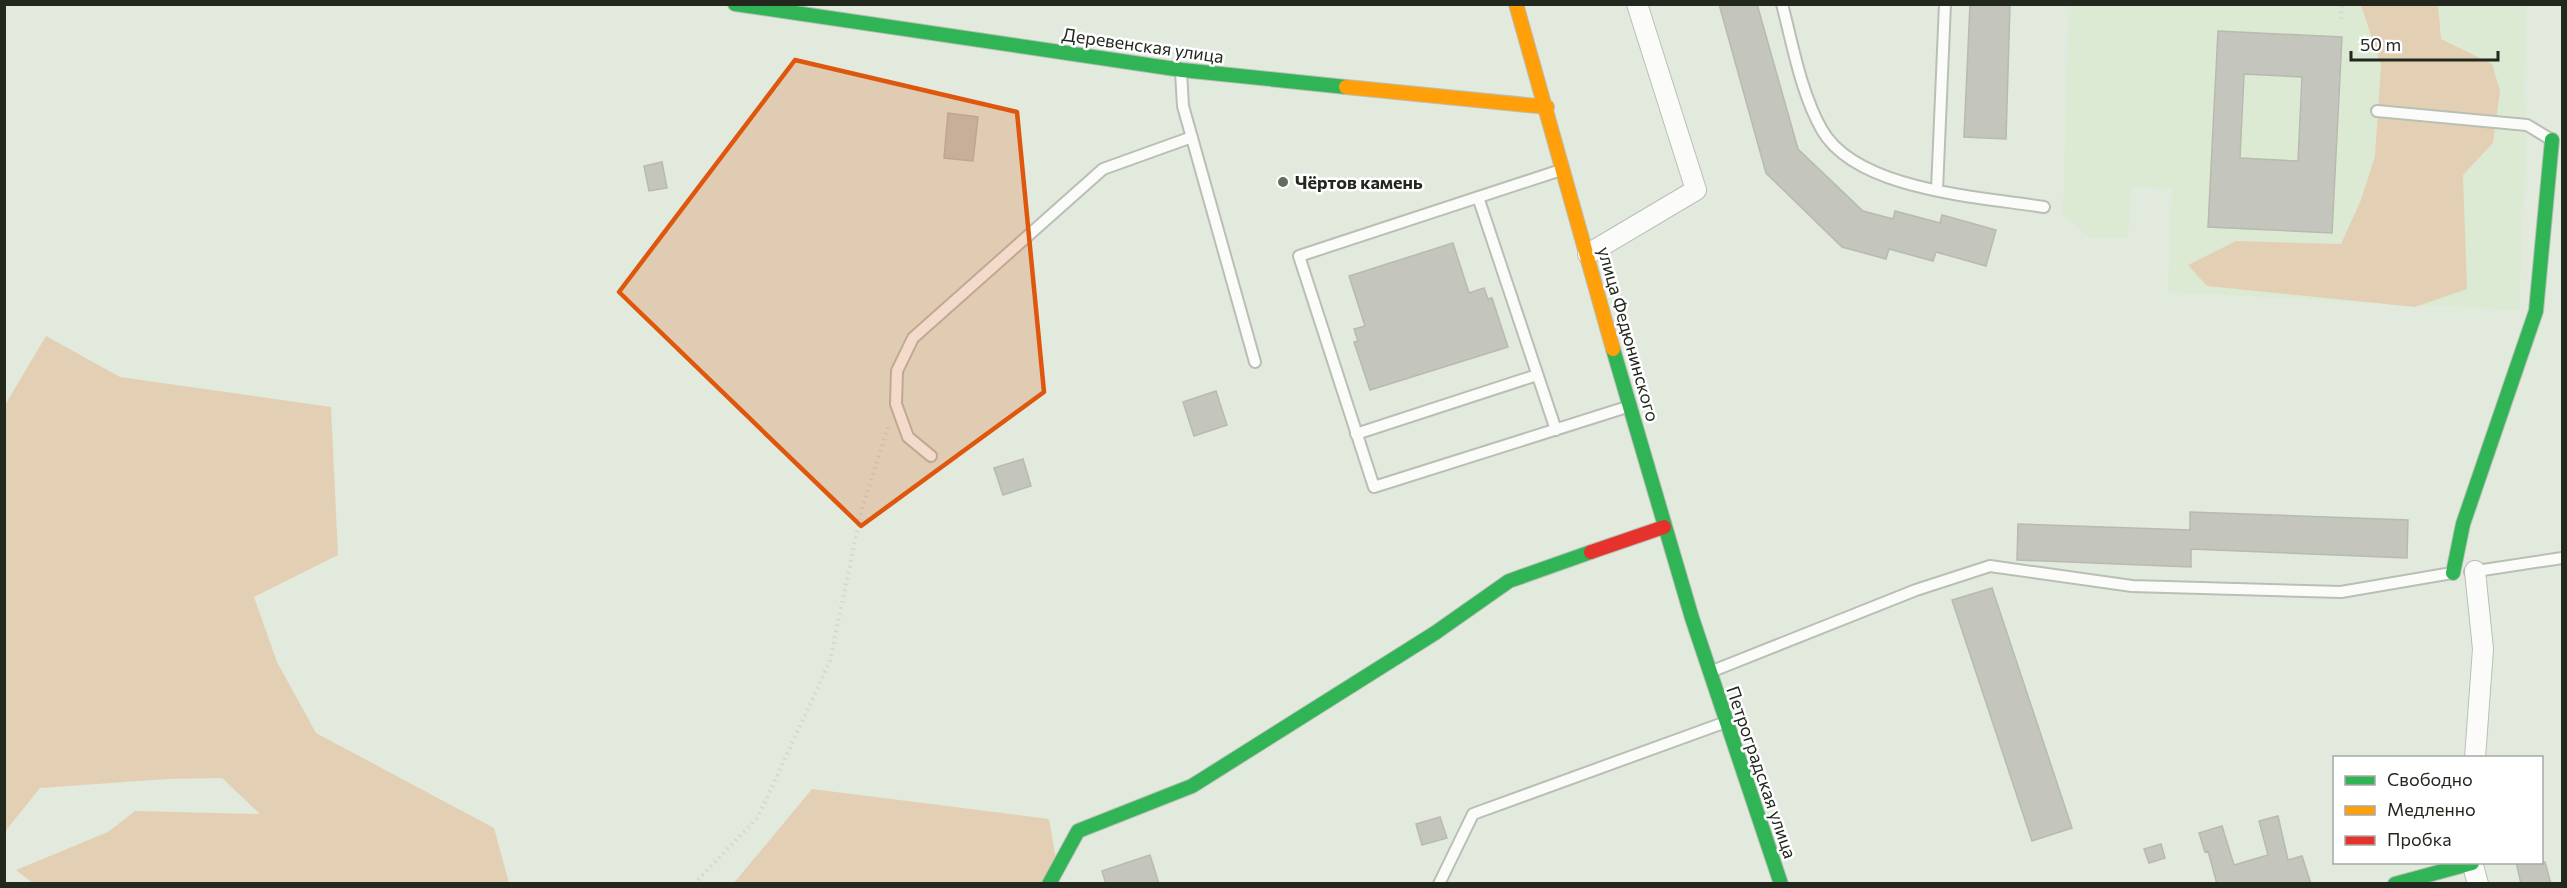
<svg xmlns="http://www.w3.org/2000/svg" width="2567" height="888" font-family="Commissioner,sans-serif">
  <rect width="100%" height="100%" fill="#e2e9dd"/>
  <path fill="#dce9d3" d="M2069,5H2526L2524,96L2527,125L2519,310L2168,292L2172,189L2131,187L2128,238H2091L2063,215Z"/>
  <path fill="#e3d0b4" d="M2361,5H2438L2441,39L2492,64L2500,91L2493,143L2463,175L2467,289L2415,307L2207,286L2188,265L2236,241L2341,244L2361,200L2375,156L2381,65Z
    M46,336L120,377L331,407L338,555L254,597L277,662L316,733L494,828L509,883L34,884L16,870L108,832L135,811L260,814L222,778L167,779L40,788L7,829L5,837V405Z
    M812,789L1049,819L1060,883L733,884Z"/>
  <path fill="#c4c6bd" stroke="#b8bab0" stroke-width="1.5" fill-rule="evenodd" d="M1719,4H1757L1798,149L1863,211L1893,219L1895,211L1940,223L1942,215L1996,230L1986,266L1936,252L1933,261L1889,249L1886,259L1842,247L1766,173Z
    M1970,4H2010L2006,139L1964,137Z
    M2218,31L2342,37L2332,233L2208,227ZM2244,74L2302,77L2298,161L2240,158Z
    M948,113L978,117L973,161L944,158Z
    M662,162L667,188L649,191L644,166Z
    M1453,243L1469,293L1484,288L1488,299L1492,298L1508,347L1370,390L1354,342L1358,341L1354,329L1365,326L1349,276Z
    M1216,391L1227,425L1194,436L1183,402Z
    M1023,459L1031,486L1003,495L994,468Z
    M2190,512L2408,520L2407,558L2191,549V567L2017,560L2018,524L2190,530Z
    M1992,588L2072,828L2032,841L1952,600Z
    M2278,816L2288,860L2302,856L2311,884H2217L2208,851L2205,852L2199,833L2222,826L2234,865L2268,855L2259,821Z
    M1440,817L1447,838L1422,845L1416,824Z
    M2161,844L2165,858L2149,863L2144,849Z
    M1150,855L1159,884H1106L1102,871Z
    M2516,862H2545L2551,884H2521Z"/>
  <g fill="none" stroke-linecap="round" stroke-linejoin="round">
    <g stroke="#b9bfb5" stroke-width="14">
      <path id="lane" d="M1782,4C1793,46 1801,93 1822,130C1857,191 1982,197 2044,207
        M1181,72L1183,106L1255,362
        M2377,111L2527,125L2552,140
        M1561,170L1299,256L1374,487L1627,407
        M1937,190L1945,4
        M1478,197L1556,430
        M1356,434L1537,375
        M931,456L908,437L896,404L897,371L913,338L1103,169L1192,137
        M2470,572L2562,558
        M1710,672L1916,590L1990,566L2132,586L2341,592L2452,573
        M1439,884L1473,814L1726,722"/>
    </g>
    <g stroke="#b9bfb5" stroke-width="22">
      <path id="street" d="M1588,254L1696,190L1637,4
        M2475,758L2483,649L2475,571
        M2472,862L2478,884"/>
    </g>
    <g stroke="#b9bfb5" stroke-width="16">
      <path id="fast" d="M735,4L1182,70L1346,87
        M1613,349L1692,618L1781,884
        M2453,573L2463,524L2536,311L2552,140
        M1049,884L1078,831L1192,786L1435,633L1509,581L1591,552
        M2395,884L2472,863"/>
    </g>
    <g stroke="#b9bfb5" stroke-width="16">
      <path id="slow" d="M1516,4L1613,349
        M1346,87L1547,107"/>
    </g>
    <g stroke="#b9bfb5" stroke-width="16">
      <path id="jam" d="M1591,552L1664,527"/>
    </g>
    <path stroke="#d4d6d2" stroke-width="4" stroke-dasharray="1.5 4.5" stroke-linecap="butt" d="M2341,19L2342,4
      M694,884L758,817L830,661L861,512L888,427"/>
    <use href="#lane" stroke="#fbfcfa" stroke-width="10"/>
    <use href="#street" stroke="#fbfcfa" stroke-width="20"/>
    <use href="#fast" stroke="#30b455" stroke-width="14"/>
    <use href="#slow" stroke="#ff9f0a" stroke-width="14"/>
    <use href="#jam" stroke="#e5322d" stroke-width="14"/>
  </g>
  <path fill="#de570d" fill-opacity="0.2" stroke="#de570d" stroke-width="4.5" stroke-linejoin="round" d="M795,60L1017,112L1044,392L861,526L619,292Z"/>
  <circle fill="#666c62" stroke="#fff" stroke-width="2" cx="1283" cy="182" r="6"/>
  <g text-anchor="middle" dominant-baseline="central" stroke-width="5" stroke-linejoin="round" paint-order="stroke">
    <g font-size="18" fill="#23281f" stroke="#fff">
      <text transform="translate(1143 45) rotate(8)">Деревенская улица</text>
      <text transform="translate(1629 334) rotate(74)">улица Федюнинского</text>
      <text transform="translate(1762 772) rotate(71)">Петроградская улица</text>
    </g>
    <g font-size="18" font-weight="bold" fill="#23281f" stroke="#fff" text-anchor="start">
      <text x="1295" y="182">Чёртов камень</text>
    </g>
  </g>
  <rect width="2567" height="888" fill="none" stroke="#23281f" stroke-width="12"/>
  <rect x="2333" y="756" width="210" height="108" fill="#ffffff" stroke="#a7a9a5" stroke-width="1.5"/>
  <rect x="2345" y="776" width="30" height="9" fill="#30b455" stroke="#a7a9a5" stroke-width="1.5"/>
  <text x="2387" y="786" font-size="18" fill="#23281f">Свободно</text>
  <rect x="2345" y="806" width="30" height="9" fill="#ff9f0a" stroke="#a7a9a5" stroke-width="1.5"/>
  <text x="2387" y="816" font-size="18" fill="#23281f">Медленно</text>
  <rect x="2345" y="836" width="30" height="9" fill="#e5322d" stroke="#a7a9a5" stroke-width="1.5"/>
  <text x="2387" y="846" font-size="18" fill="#23281f">Пробка</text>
  <path d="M2351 51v9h147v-9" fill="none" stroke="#23281f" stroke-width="3"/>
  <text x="2360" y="51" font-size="18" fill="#23281f" stroke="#ffffff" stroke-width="4.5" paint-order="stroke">50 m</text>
</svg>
